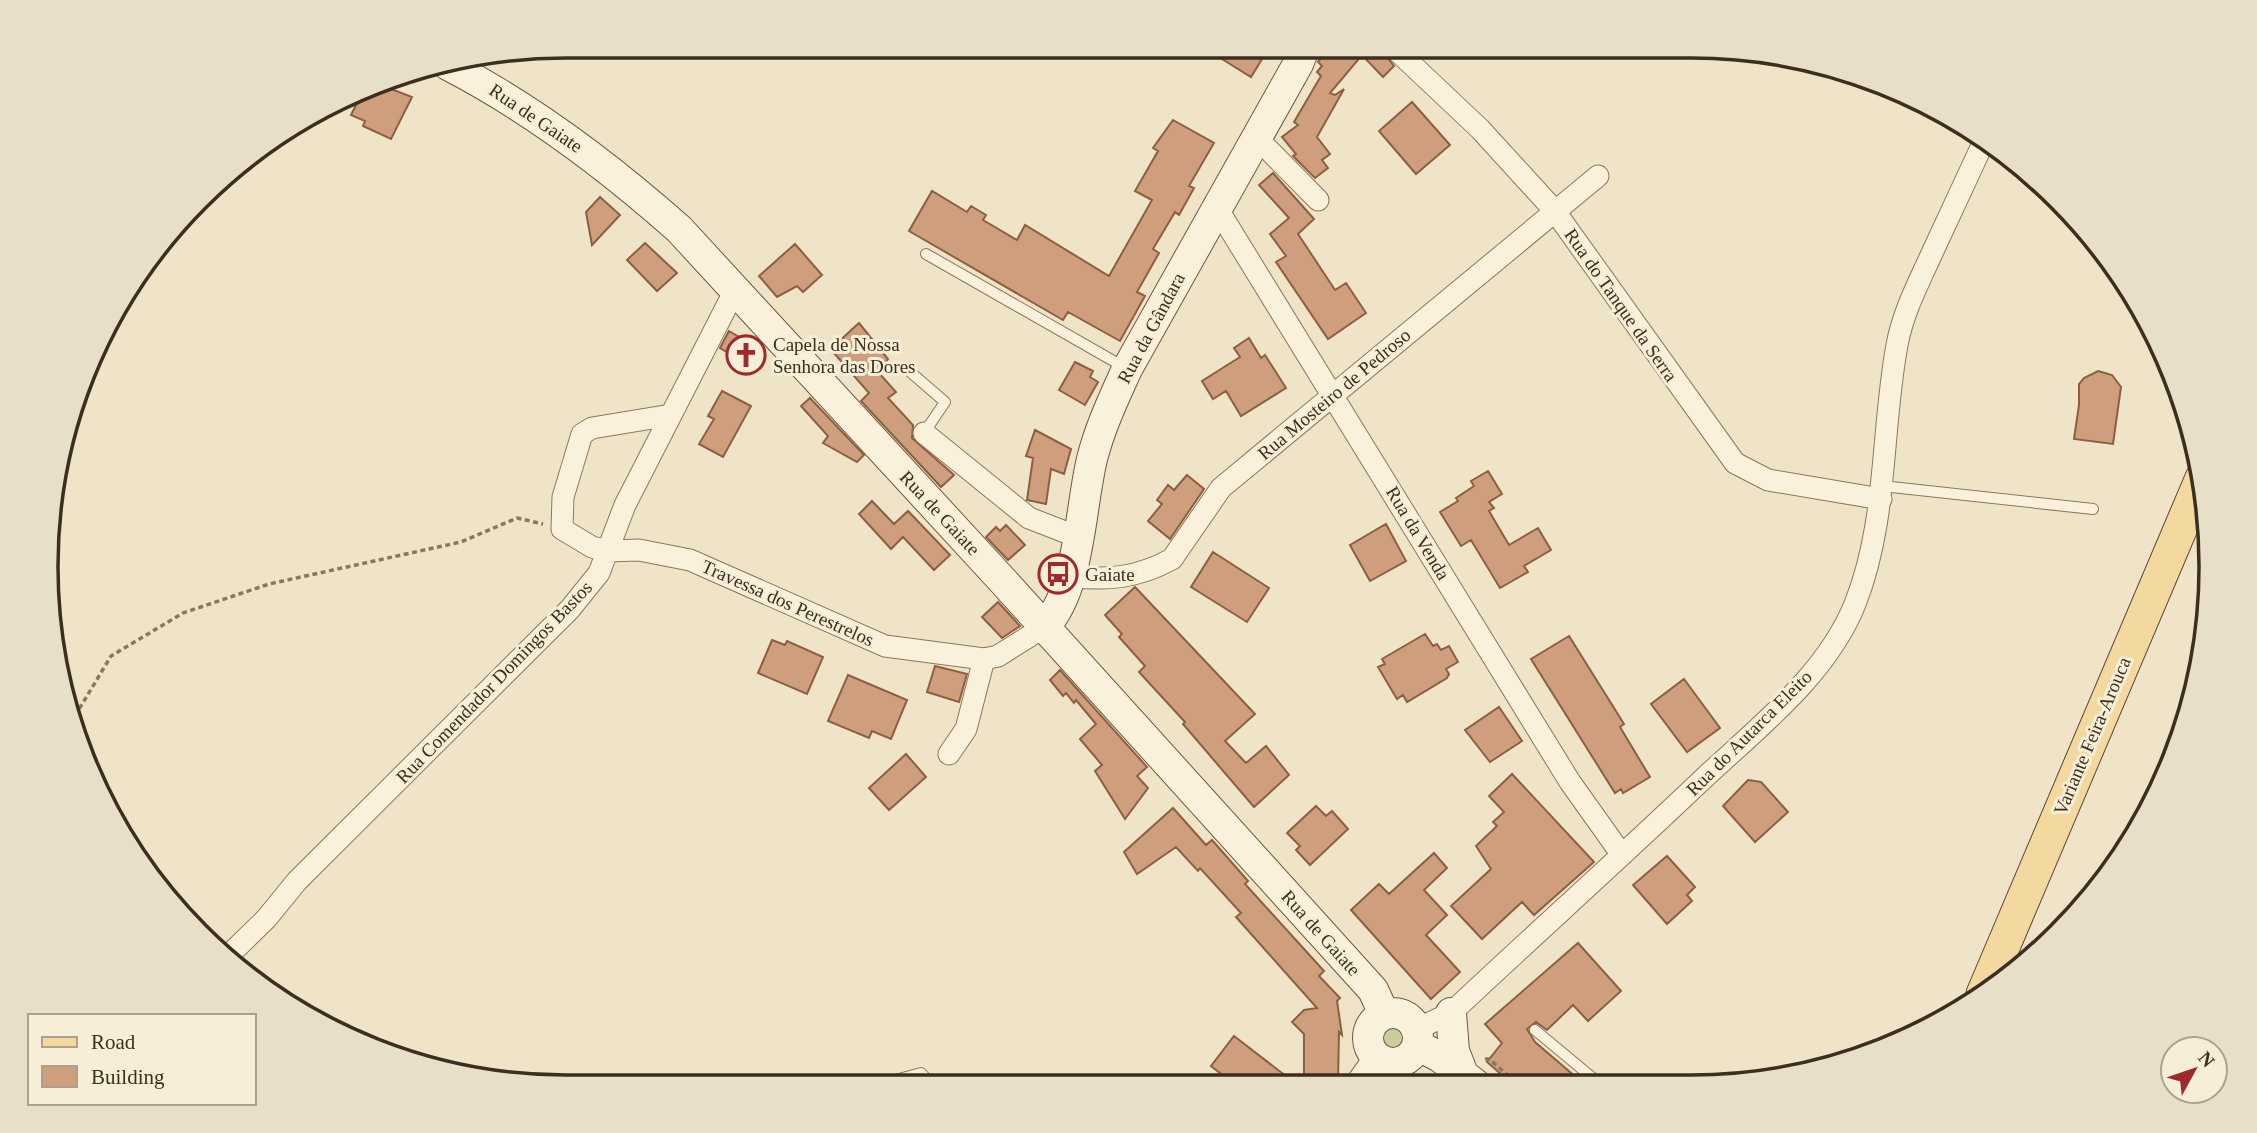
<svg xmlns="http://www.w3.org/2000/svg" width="2257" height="1133" font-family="'Times New Roman',serif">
  <rect width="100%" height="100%" fill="#f0e4c8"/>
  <path fill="#c9cf9b" d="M1378 1037a15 15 0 1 1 30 0a15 15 0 1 1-30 0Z"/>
  <path fill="#cf9f7d" stroke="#8d5f41" stroke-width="2" d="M1230,46H1270L1251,77L1222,59Z
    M1330,46H1378L1394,66L1383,77L1362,55L1330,93L1335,95L1344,89L1317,137L1330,154L1322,160L1328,168L1315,178L1293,156L1296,154L1282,137L1298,125L1294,122L1321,76L1317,72L1322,66L1318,62Z
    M378,84L412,97L391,139L363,126L365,121L351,115L362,93Z
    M1412,102L1450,145L1416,174L1379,131Z
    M1173,120L1214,143L1189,186L1194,188L1179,215L1175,212L1153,249L1159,253L1137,292L1145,296L1120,341L1068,312L1063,320L909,231L932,191L967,212L971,206L986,215L983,220L1017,240L1025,225L1109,276L1152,200L1135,191L1158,151L1153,148Z
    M1273,173L1314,219L1298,234L1335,290L1346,283L1366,313L1328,339L1276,262L1286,256L1270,234L1289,218L1259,185Z
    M600,197L620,215L592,245L586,212Z
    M645,243L677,273L657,291L627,260Z
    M795,244L822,275L803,292L797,286L777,297L759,276Z
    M859,323L888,359L878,372L896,392L888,398L913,425L912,438L954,475L941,487L861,401L869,393L834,353L840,348L836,344Z
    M729,331L763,351L751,372L736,364L739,359L720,348Z
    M1249,338L1261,358L1265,355L1286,388L1241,416L1226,391L1213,399L1202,381L1240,357L1234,348Z
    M1075,362L1093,371L1090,377L1098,382L1085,405L1059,390Z
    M2098,371L2112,375L2121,387L2113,444L2074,439L2079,405V384L2084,378Z
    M722,391L751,406L723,457L699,444L714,419L708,416Z
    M810,398L864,455L857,462L823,443L828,436L801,406Z
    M1035,430L1071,449L1064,474L1051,469L1046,504L1027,500L1033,458L1026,456Z
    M1488,471L1502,494L1489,502L1494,508L1489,511L1509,545L1538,528L1551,550L1524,566L1528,572L1500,588L1471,540L1461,546L1440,512L1458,501L1456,498L1474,486L1471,481Z
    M1187,475L1204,489L1170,539L1148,521L1162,504L1157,500L1168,485L1174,490Z
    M872,501L894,524L908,511L950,555L934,570L903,537L891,549L859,514Z
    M1386,524L1406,561L1370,581L1350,545Z
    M1006,525L1025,545L1008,560L986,537L996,527L1000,531Z
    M1213,552L1269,588L1247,622L1191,587Z
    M1135,587L1255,714L1225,741L1246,763L1266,746L1289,775L1254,807L1183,724L1185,722L1139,672L1145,666L1119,637L1122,634L1105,615Z
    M998,602L1020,626L1002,638L982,617Z
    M1425,634L1433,646L1437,644L1441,650L1449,646L1458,662L1446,669L1449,674L1447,678L1407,702L1403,695L1397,699L1378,667L1385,664L1382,659Z
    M1569,636L1624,724L1620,727L1650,777L1623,793L1621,789L1615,793L1531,659Z
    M772,640L785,645L787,641L823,657L807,694L758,673Z
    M935,666L967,674L959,702L927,692Z
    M1060,670L1147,767L1137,776L1148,788L1125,819L1095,771L1102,765L1080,739L1096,724L1076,700L1074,703L1066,693L1063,696L1050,680Z
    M848,675L907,700L891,739L872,731L869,738L828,721Z
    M1684,679L1720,728L1687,752L1651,704Z
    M1499,707L1522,741L1490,762L1465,730Z
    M906,754L926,777L889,810L869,788Z
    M1512,774L1594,862L1534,915L1522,902L1482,939L1451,906L1491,869L1476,846L1497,826L1493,822L1504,812L1489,796Z
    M1748,780L1761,782L1788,812L1755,842L1723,806Z
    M1316,806L1326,816L1332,811L1348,829L1310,865L1296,850L1300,846L1287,833Z
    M1173,808L1206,845L1212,840L1248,881L1245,884L1324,971L1319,976L1340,998L1337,1001L1342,1035L1339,1032L1338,1082L1304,1083V1034L1292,1022L1304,1010L1317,1008L1236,917L1241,913L1200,868L1198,871L1176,847L1137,874L1124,852Z
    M1434,853L1447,868L1424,890L1447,915L1426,935L1460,972L1431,999L1351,910L1379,884L1389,894Z
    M1667,856L1695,887L1687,895L1692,901L1667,924L1633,885Z
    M1578,943L1621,991L1588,1021L1573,1005L1547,1030L1536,1022L1527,1029L1535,1042L1584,1084H1512L1487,1062L1502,1043L1485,1024Z
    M1234,1036L1278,1070L1297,1084L1235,1085L1211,1066Z"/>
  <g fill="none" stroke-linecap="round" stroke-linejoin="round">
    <g stroke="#8d765c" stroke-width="12">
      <path id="lane" d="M926,254L1124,367
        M908,370L945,402L924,433
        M1882,486L2093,509
        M1535,1030L1600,1084
        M890,1085L899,1079L921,1073L932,1085"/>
    </g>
    <g stroke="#8d765c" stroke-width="23">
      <path id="street" d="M1392,46L1480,129L1554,210L1735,463L1768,480L1881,499
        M1256,137L1318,200
        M1217,208L1570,782L1622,855
        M671,415L592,428L582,434L563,497L562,529L592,547L607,551L639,550L690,560L885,646L984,659L998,656L1044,627
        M924,433L1029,518L1078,537
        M1069,576C1107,581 1137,578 1172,559L1221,488L1598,176
        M949,754L966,729L984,659
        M228,956L266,919L297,881L570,609L599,573L625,505L735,290
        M1417,1029L1451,1013C1534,935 1619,859 1702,780C1757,728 1826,676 1855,604C1888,521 1881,431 1897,345C1903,312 1919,282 1933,251C1950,214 1968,176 1985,139"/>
    </g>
    <g stroke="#6f573f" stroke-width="32">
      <path id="secondary" d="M448,65C533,109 608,166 679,229L1003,581L1373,990L1384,1014
        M1044,627C1080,590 1080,508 1092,459C1100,427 1114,398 1127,369L1298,64L1305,46
        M1368 1038a25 25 0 1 1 50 0a25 25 0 1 1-50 0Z
        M1451,1013L1454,1051L1463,1074
        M1417,1045L1440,1057L1475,1084
        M1361,1084L1379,1059"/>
    </g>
    <g stroke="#5b4430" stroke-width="35">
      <path id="primary" d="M1983,994L2202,478"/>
    </g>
    <path stroke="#8d765c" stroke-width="3.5" stroke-dasharray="5 3.5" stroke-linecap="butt" d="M75,716L111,656L183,613L269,584L461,542L517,518L543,524
      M1485,1059H1489L1518,1084"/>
    <use href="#lane" stroke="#faf1dc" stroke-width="10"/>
    <use href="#street" stroke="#faf1dc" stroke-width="21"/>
    <use href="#secondary" stroke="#faf1dc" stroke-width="30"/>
    <use href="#primary" stroke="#f3d9a0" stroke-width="33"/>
  </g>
  <defs>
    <g id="church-ring" transform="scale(2.0125)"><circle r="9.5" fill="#f7eed8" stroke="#9e2a2b" stroke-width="1.5"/><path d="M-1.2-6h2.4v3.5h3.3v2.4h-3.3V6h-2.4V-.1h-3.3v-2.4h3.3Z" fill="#9e2a2b"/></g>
    <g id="bus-ring" transform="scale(2.0125)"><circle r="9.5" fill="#f7eed8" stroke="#9e2a2b" stroke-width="1.5"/><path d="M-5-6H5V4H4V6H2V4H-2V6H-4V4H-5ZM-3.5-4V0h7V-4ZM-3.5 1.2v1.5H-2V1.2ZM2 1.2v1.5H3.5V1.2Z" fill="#9e2a2b"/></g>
  </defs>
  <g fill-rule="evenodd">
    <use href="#church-ring" x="746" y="355"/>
    <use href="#bus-ring" x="1058" y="574"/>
  </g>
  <g text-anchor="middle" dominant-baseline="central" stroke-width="6" stroke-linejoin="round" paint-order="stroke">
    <g font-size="19" fill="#3d2e20" stroke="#f7eed8">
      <text transform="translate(536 118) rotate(34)">Rua de Gaiate</text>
      <text transform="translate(1621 305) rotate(55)">Rua do Tanque da Serra</text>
      <text transform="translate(1151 328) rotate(-62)">Rua da Gândara</text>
      <text transform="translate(1334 394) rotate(-40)">Rua Mosteiro de Pedroso</text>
      <text transform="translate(940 513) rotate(47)">Rua de Gaiate</text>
      <text transform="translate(1418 533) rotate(59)">Rua da Venda</text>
      <text transform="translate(788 603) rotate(24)">Travessa dos Perestrelos</text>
      <text transform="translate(494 682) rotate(-46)">Rua Comendador Domingos Bastos</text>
      <text transform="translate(1749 733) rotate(-45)">Rua do Autarca Eleito</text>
      <text transform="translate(2092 736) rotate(-67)">Variante Feira-Arouca</text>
      <text transform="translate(1321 933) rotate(48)">Rua de Gaiate</text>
    </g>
    <g font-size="19" fill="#3d2e20" stroke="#f7eed8" text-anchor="start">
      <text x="773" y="344">Capela de Nossa<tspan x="773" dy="22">Senhora das Dores</tspan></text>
      <text x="1085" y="574">Gaiate</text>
    </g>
  </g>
  <path d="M0 0H2257V1133H0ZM566 58H1691A508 508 0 0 1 2199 566V567A508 508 0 0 1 1691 1075H566A508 508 0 0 1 58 567V566A508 508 0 0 1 566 58Z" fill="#e8dfc9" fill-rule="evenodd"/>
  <path fill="none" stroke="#3d2e20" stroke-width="3.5" d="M566 58H1691A508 508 0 0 1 2199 566V567A508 508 0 0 1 1691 1075H566A508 508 0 0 1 58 567V566A508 508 0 0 1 566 58Z"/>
  <rect x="28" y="1014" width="228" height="91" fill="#f7eed8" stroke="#ada18e" stroke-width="2"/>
  <rect x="42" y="1037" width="35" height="10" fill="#f3d9a0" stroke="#ada18e" stroke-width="2"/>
  <text x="91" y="1049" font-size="21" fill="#3d2e20">Road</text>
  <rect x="42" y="1066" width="35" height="21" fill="#cf9f7d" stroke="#ada18e" stroke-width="2"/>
  <text x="91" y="1084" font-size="21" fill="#3d2e20">Building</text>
  <g transform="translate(2194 1070) rotate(50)"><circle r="33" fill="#f7eed8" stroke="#ada18e" stroke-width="2"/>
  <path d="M0-5L12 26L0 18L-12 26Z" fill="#9e2a2b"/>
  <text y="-10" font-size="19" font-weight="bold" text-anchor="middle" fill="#3d2e20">N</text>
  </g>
</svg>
